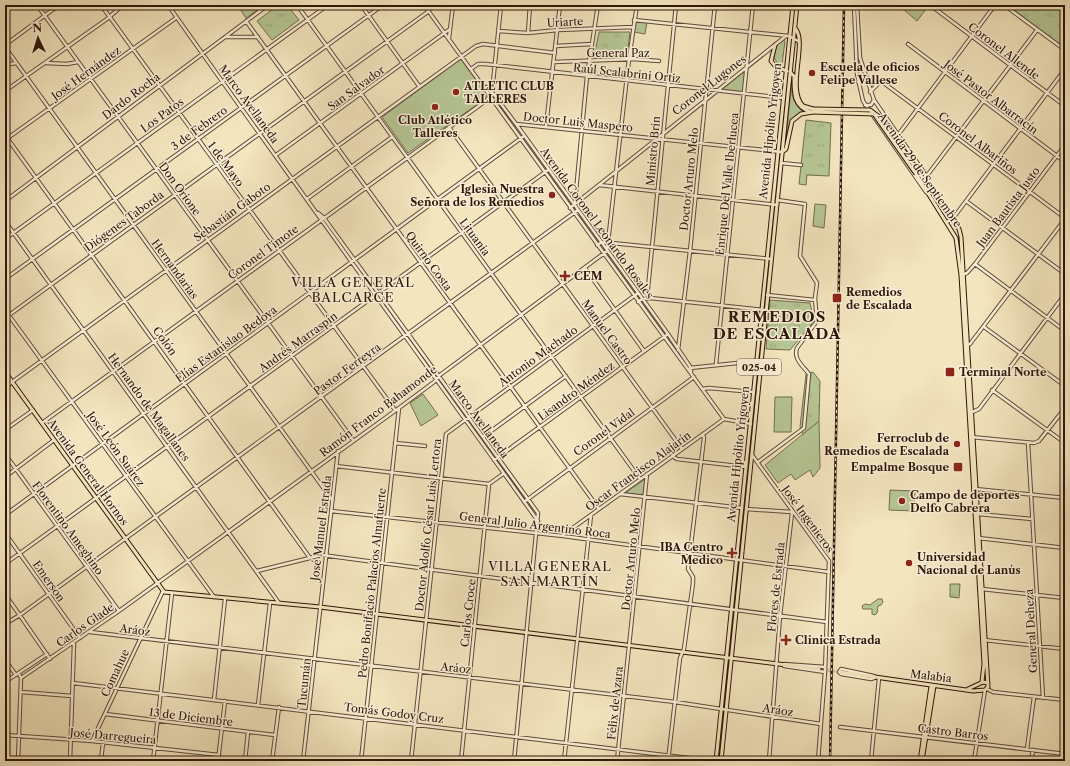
<svg xmlns="http://www.w3.org/2000/svg" width="1070" height="766" font-family="'Libre Caslon Text',serif">
  <defs>
    <pattern id="park-tufts" width="24" height="20" patternUnits="userSpaceOnUse"><rect width="24" height="20" fill="#b6c695"/><path d="M3 7l-1-3M5 7V3M7 7l1-3M15 17l-1-3M17 17v-4M19 17l1-3" fill="none" stroke="#9da97f"/></pattern>
  </defs>
  <rect width="100%" height="100%" fill="#f3e5be"/>
  <filter id="stains"><feTurbulence type="fractalNoise" baseFrequency=".005" numOctaves="4"/><feColorMatrix values="0 0 0 0 .2 0 0 0 0 .09 0 0 0 0 .02 0 0 0 .5 -.17"/></filter>
  <radialGradient id="worn" r=".72"><stop offset=".6" stop-color="#630" stop-opacity="0"/><stop offset="1" stop-color="#630" stop-opacity=".3"/></radialGradient>
  <path fill="#b6c695" stroke="#736e4e" d="M461,59L488,97L408,153L382,117Z
    M792,78C791,94 791,100 803,112L790,121L786,139Z
    M815,204L826,205L824,228L813,226Z
    M423,394L438,415L421,426L410,403Z
    M775,397H792L791,432H774Z
    M819,421L820,468L813,477L810,470L795,480L791,474L778,483L765,465Z
    M890,490L915,491L914,511L889,510Z
    M878,599H882L883,602L881,605L878,606L877,613L875,615L872,614V609H863L862,606L865,604L870,605Z"/>
  <path fill="url(#park-tufts)" stroke="#736e4e" d="M278,5H287L299,20L272,40L257,21Z
    M870,5H929L917,21L903,9L873,7Z
    M1007,5H1065V40L1061,45Z
    M238,6H261L262,7L246,18Z
    M635,21L647,22L645,34L634,32Z
    M599,32H630L627,56L594,57Z
    M783,40L785,41L782,65L777,63L774,57L777,45Z
    M745,69L743,92L720,89Z
    M806,120L831,123L829,176L807,175L806,185L799,184Z
    M770,300L810,303L814,321L790,350L766,349Z
    M813,372L820,381L819,421L803,434L800,427L806,374Z
    M645,479L643,495L625,493Z
    M950,584H960L959,598L950,597Z"/>
  <g fill="none" stroke-linecap="round" stroke-linejoin="round">
    <path stroke="#ccbb9a" stroke-width="3" stroke-dasharray="3 1.5" stroke-linecap="butt" d="M819,669L840,672"/>
    <g stroke="#614936" stroke-width="4.5">
      <path id="minor" d="M37,5L353,440
        M101,5L395,410
        M168,5C290,178 415,349 538,521
        M297,5L640,479
        M361,5L419,86
        M424,5L724,419L751,424
        M854,5L857,74L863,101L926,192
        M857,5L860,58L874,100L923,171L932,189
        M936,5L934,8L1065,106
        M1004,5L1065,50
        M634,20L789,36L798,41
        M246,21L599,509
        M498,31L528,33L558,30L633,27
        M528,33L530,5
        M225,37H258
        M449,38L453,5
        M908,44L1065,162
        M5,45L59,5
        M556,46L592,44
        M5,47L332,500
        M554,62L633,59L659,61
        M46,63L67,64L78,62
        M5,65L16,63
        M471,69L478,64H485L783,98
        M869,80L873,84H878
        M858,82L862,79L868,81
        M486,87L492,92L516,124L668,334L691,368V373
        M5,91L107,19L123,5
        M870,92L881,81L1065,218
        M865,105H871L874,100
        M516,124L782,152
        M546,126L560,5
        M449,127L682,449
        M5,135L310,558
        M898,135L995,5
        M5,140L176,18
        M276,155L450,29
        M781,163L801,165
        M925,176L929,173L1037,30
        M599,185L777,205
        M307,199L392,137
        M5,201L268,5
        M966,201L1065,274
        M575,202L587,76L598,5
        M570,208L786,36
        M318,213L324,218L538,513L514,761
        M5,221L279,603
        M947,222L954,217L1065,69
        M5,239L328,5
        M597,245L602,242L771,259
        M975,264L1065,331
        M585,268L644,351
        M962,275L967,273L975,264L1065,145
        M5,279L383,5
        M767,295L815,300
        M647,298L676,5
        M638,302L642,299L650,298L765,310
        M5,310L214,597
        M5,318L429,11
        M984,327L1065,386
        M966,346L970,344L1065,219
        M678,350L690,251L715,5
        M716,364L753,5
        M690,368L756,361
        M12,382L476,46L483,44L555,53
        M702,389L709,388L753,392
        M992,390L1065,443
        M970,413L979,409L1065,294
        M42,423L487,100L492,92L501,5
        M5,430L33,410
        M483,437L566,376
        M971,437L1034,443L1039,441L1065,408
        M395,443L425,446
        M1028,443L1043,698
        M5,454L119,611
        M752,455L829,561L825,672L818,761
        M672,456L677,459L746,467
        M494,460L668,334
        M758,462L804,428L809,374C803,366 793,359 797,348L817,321L815,298L817,283L800,256L805,204L777,200
        M336,466L489,484
        M5,477L54,440
        M975,489L1065,498
        M620,494L742,508
        M524,502L694,377
        M746,509L792,512
        M331,511L563,536L829,572
        M978,514L1032,519
        M5,515L524,136
        M5,533L80,638
        M563,535L724,419
        M978,538L1065,548
        M5,564L548,170
        M257,571L322,555L827,622
        M982,589L1065,598
        M5,594L50,659
        M5,624L20,615L578,210
        M90,632L675,702L821,724
        M984,640L1065,649
        M5,660L16,675
        M784,664L825,667
        M784,666L825,672
        M839,672L841,669L874,676
        M839,672L841,674L871,679L874,678
        M21,678L119,611L399,408L434,382L440,375L607,251L629,59L637,5
        M5,682L47,654
        M73,683L713,761
        M987,689L993,692L1065,700
        M21,692L72,696
        M214,700L225,599
        M258,705L270,603
        M105,714L275,735
        M840,727L1065,754
        M5,735L92,741L219,755
        M92,741L163,591
        M1027,749L1034,697
        M18,761L21,678L19,674
        M70,761L74,643
        M101,761L103,742
        M153,761L172,593
        M218,761L225,701
        M245,761L248,732
        M272,761L279,707
        M303,761L338,451
        M361,761L399,408
        M411,761L446,434L638,293
        M461,761L489,484L503,474
        M564,761L591,515
        M617,761L647,474
        M668,761L680,658L684,649L693,583V577L688,569L704,438L703,434
        M769,761L780,616L792,513
        M871,761L879,678
        M974,761L985,690
        M1031,761L1033,750"/>
    </g>
    <g stroke="#301508" stroke-width="5">
      <path id="major" d="M795,28C808,42 786,89 803,106L813,109
        M775,45L771,61L776,67L787,71
        M790,72L794,76C794,92 793,107 811,112
        M782,152L786,149L792,121L801,114L813,112
        M916,174L956,238L961,275L984,664L982,682
        M5,372L164,592L320,607L819,669
        M5,387L12,382
        M840,672L973,691L985,690L988,687L961,237L959,229L919,173
        M968,689L983,682L988,683
        M716,761L793,5
        M721,761L797,5
        M920,761L931,686
        M922,761L934,686"/>
    </g>
    <use href="#minor" stroke="#f7eed5" stroke-width="2.5"/>
    <use href="#major" stroke="#f3e5be" stroke-width="3"/>
    <g stroke="#301508" stroke-width="2.5">
      <path id="rail" d="M830,761L844,5"/>
    </g>
    <use href="#rail" stroke="#f7eed5" stroke-width="1" stroke-dasharray="3" stroke-linecap="butt"/>
    <g stroke="#301508" stroke-width="5" stroke-linecap="butt">
      <path id="major-bridge" d="M813,109L870,110L882,119L919,173
        M813,112L874,114L916,174"/>
    </g>
    <use href="#major-bridge" stroke="#f3e5be" stroke-width="3"/>
  </g>
  <g fill="#8f2418" stroke="#f7eed5" stroke-width="1.5">
    <circle cx="812" cy="73" r="4"/>
    <circle cx="456" cy="92" r="4"/>
    <circle cx="435" cy="107" r="4"/>
    <circle cx="552" cy="195" r="4"/>
    <path d="M563 270h4v4h4v4h-4v4h-4v-4h-4v-4h4z"/>
    <rect x="832" y="293" width="10" height="10" rx="2"/>
    <rect x="945" y="367" width="10" height="10" rx="2"/>
    <circle cx="957" cy="444" r="4"/>
    <rect x="953" y="462" width="10" height="10" rx="2"/>
    <circle cx="902" cy="501" r="4"/>
    <path d="M730 547h4v4h4v4h-4v4h-4v-4h-4v-4h4z"/>
    <circle cx="909" cy="563" r="4"/>
    <path d="M784 634h4v4h4v4h-4v4h-4v-4h-4v-4h4z"/>
  </g>
  <g text-anchor="middle" dominant-baseline="central" stroke-width="3" stroke-linejoin="round" paint-order="stroke">
    <rect fill="#f7eed5" stroke="#6c5646" stroke-width="1" x="737" y="359" width="44" height="16" rx="3"/>
    <g font-size="10" font-weight="bold" fill="#301508">
      <text x="759" y="367">025-04</text>
    </g>
    <g font-size="11" fill="#301508" stroke="#f7eed5">
      <text transform="translate(565 22) rotate(-3)">Uriarte</text>
      <text transform="translate(1004 51) rotate(37)">Coronel Allende</text>
      <text x="618" y="53">General Paz</text>
      <text transform="translate(86 73) rotate(-36)">José Hernández</text>
      <text transform="translate(627 73) rotate(6)">Raúl Scalabrini Ortiz</text>
      <text transform="translate(709 85) rotate(-38)">Coronel Lugones</text>
      <text transform="translate(356 88) rotate(-36)">San Salvador</text>
      <text transform="translate(131 96) rotate(-37)">Dardo Rocha</text>
      <text transform="translate(991 97) rotate(37)">José Pastor Albarracín</text>
      <text transform="translate(249 104) rotate(54)">Marco Avellaneda</text>
      <text transform="translate(162 115) rotate(-36)">Los Patos</text>
      <text transform="translate(578 122) rotate(6)">Doctor Luis Maspero</text>
      <text transform="translate(199 128) rotate(-36)">3 de Febrero</text>
      <text transform="translate(770 131) rotate(-84)">Avenida Hipólito Yrigoyen</text>
      <text transform="translate(978 143) rotate(37)">Coronel Albariños</text>
      <text transform="translate(653 151) rotate(-85)">Ministro Brin</text>
      <text transform="translate(226 164) rotate(54)">1 de Mayo</text>
      <text transform="translate(920 170) rotate(55)">Avenida 29 de Septiembre</text>
      <text transform="translate(689 179) rotate(-84)">Doctor Arturo Melo</text>
      <text transform="translate(727 184) rotate(-84)">Enrique Del Valle Iberlucea</text>
      <text transform="translate(180 189) rotate(54)">Don Orione</text>
      <text transform="translate(1008 207) rotate(-53)">Juan Bautista Justo</text>
      <text transform="translate(232 212) rotate(-36)">Sebastián Gaboto</text>
      <text transform="translate(124 221) rotate(-36)">Diógenes Taborda</text>
      <text transform="translate(597 223) rotate(54)">Avenida Coronel Leonardo Rosales</text>
      <text transform="translate(475 237) rotate(54)">Lituania</text>
      <text transform="translate(263 252) rotate(-36)">Coronel Timote</text>
      <text transform="translate(429 261) rotate(54)">Quirno Costa</text>
      <text transform="translate(175 269) rotate(54)">Hernandarias</text>
      <text transform="translate(607 332) rotate(54)">Manuel Castro</text>
      <text transform="translate(165 341) rotate(54)">Colón</text>
      <text transform="translate(298 342) rotate(-36)">Andrés Marraspín</text>
      <text transform="translate(226 344) rotate(-36)">Elías Estanislao Bedoya</text>
      <text transform="translate(538 356) rotate(-36)">Antonio Machado</text>
      <text transform="translate(347 369) rotate(-36)">Pastor Ferreyra</text>
      <text transform="translate(576 391) rotate(-36)">Lisandro Méndez</text>
      <text transform="translate(149 407) rotate(54)">Hernando de Magallanes</text>
      <text transform="translate(378 411) rotate(-37)">Ramón Franco Bahamonde</text>
      <text transform="translate(479 419) rotate(54)">Marco Avellaneda</text>
      <text transform="translate(604 432) rotate(-36)">Coronel Vidal</text>
      <text transform="translate(116 449) rotate(54)">José León Suárez</text>
      <text transform="translate(738 454) rotate(-84)">Avenida Hipólito Yrigoyen</text>
      <text transform="translate(638 471) rotate(-36)">Oscar Francisco Alajarín</text>
      <text transform="translate(88 472) rotate(54)">Avenida General Hornos</text>
      <text transform="translate(808 519) rotate(54)">José Ingenieros</text>
      <text transform="translate(428 525) rotate(-84)">Doctor Adolfo César Luis Lertora</text>
      <text transform="translate(535 525) rotate(7)">General Julio Argentino Roca</text>
      <text transform="translate(68 528) rotate(54)">Florentino Ameghino</text>
      <text transform="translate(321 528) rotate(-83)">José Manuel Estrada</text>
      <text transform="translate(631 559) rotate(-84)">Doctor Arturo Melo</text>
      <text transform="translate(49 581) rotate(55)">Emerson</text>
      <text transform="translate(372 583) rotate(-84)">Pedro Bonifacio Palacios Almafuerte</text>
      <text transform="translate(776 587) rotate(-84)">Flores de Estrada</text>
      <text transform="translate(468 613) rotate(-84)">Carlos Croce</text>
      <text transform="translate(85 625) rotate(-35)">Carlos Glade</text>
      <text transform="translate(135 630) rotate(7)">Aráoz</text>
      <text transform="translate(1031 631) rotate(-93)">General Deheza</text>
      <text transform="translate(456 668) rotate(6)">Aráoz</text>
      <text transform="translate(115 673) rotate(-65)">Comahue</text>
      <text transform="translate(931 676) rotate(7)">Malabia</text>
      <text transform="translate(304 683) rotate(-84)">Tucumán</text>
      <text transform="translate(615 703) rotate(-84)">Félix de Azara</text>
      <text transform="translate(778 710) rotate(9)">Aráoz</text>
      <text transform="translate(394 713) rotate(7)">Tomás Godoy Cruz</text>
      <text transform="translate(191 717) rotate(7)">13 de Diciembre</text>
      <text transform="translate(953 732) rotate(7)">Castro Barros</text>
      <text transform="translate(113 736) rotate(5)">José Darregueira</text>
    </g>
    <g font-size="11" font-weight="bold" fill="#301508" stroke="#f7eed5" text-anchor="start">
      <text x="820" y="67">Escuela de oficios<tspan x="820" dy="13">Felipe Vallese</tspan></text>
      <text x="464" y="86">ATLETIC CLUB<tspan x="464" dy="13">TALLERES</tspan></text>
      <text x="435" y="120" text-anchor="middle">Club Atlético<tspan x="435" dy="13">Talleres</tspan></text>
      <text x="544" y="189" text-anchor="end">Iglesia Nuestra<tspan x="544" dy="13">Señora de los Remedios</tspan></text>
      <text x="574" y="276">CEM</text>
      <text x="846" y="292">Remedios<tspan x="846" dy="13">de Escalada</tspan></text>
      <text x="959" y="372">Terminal Norte</text>
      <text x="949" y="438" text-anchor="end">Ferroclub de<tspan x="949" dy="13">Remedios de Escalada</tspan></text>
      <text x="949" y="467" text-anchor="end">Empalme Bosque</text>
      <text x="910" y="495">Campo de deportes<tspan x="910" dy="13">Delfo Cabrera</tspan></text>
      <text x="723" y="547" text-anchor="end">IBA Centro<tspan x="723" dy="13">Medico</tspan></text>
      <text x="917" y="557">Universidad<tspan x="917" dy="13">Nacional de Lanús</tspan></text>
      <text x="795" y="640">Clinica Estrada</text>
    </g>
    <g font-size="13" letter-spacing="1" fill="#301508" stroke="#f7eed5">
      <text x="353" y="282">VILLA GENERAL<tspan x="353" dy="15">BALCARCE</tspan></text>
      <text x="550" y="566">VILLA GENERAL<tspan x="550" dy="15">SAN MARTÍN</tspan></text>
    </g>
    <g font-size="15" font-weight="bold" letter-spacing="1" fill="#301508" stroke="#f7eed5">
      <text x="777" y="316">REMEDIOS<tspan x="777" dy="17">DE ESCALADA</tspan></text>
    </g>
  </g>
  <rect width="1070" height="766" fill="none" stroke="#f3e5be" stroke-width="20"/>
  <rect x="6" y="6" width="1058" height="754" fill="none" stroke="#301508" stroke-width="2"/>
  <rect x="10" y="10" width="1050" height="746" fill="none" stroke="#301508"/>
  <g transform="translate(38 38) rotate(356)" stroke="#f7eed5" stroke-width="3" paint-order="stroke">
  <path d="M0-3L7 15L0 10L-7 15Z" fill="#301508"/>
  <text y="-6" font-size="11" font-weight="bold" text-anchor="middle" fill="#301508">N</text>
  </g>
  <rect width="100%" height="100%" filter="url(#stains)"/>
  <rect width="100%" height="100%" fill="url(#worn)"/>
</svg>
